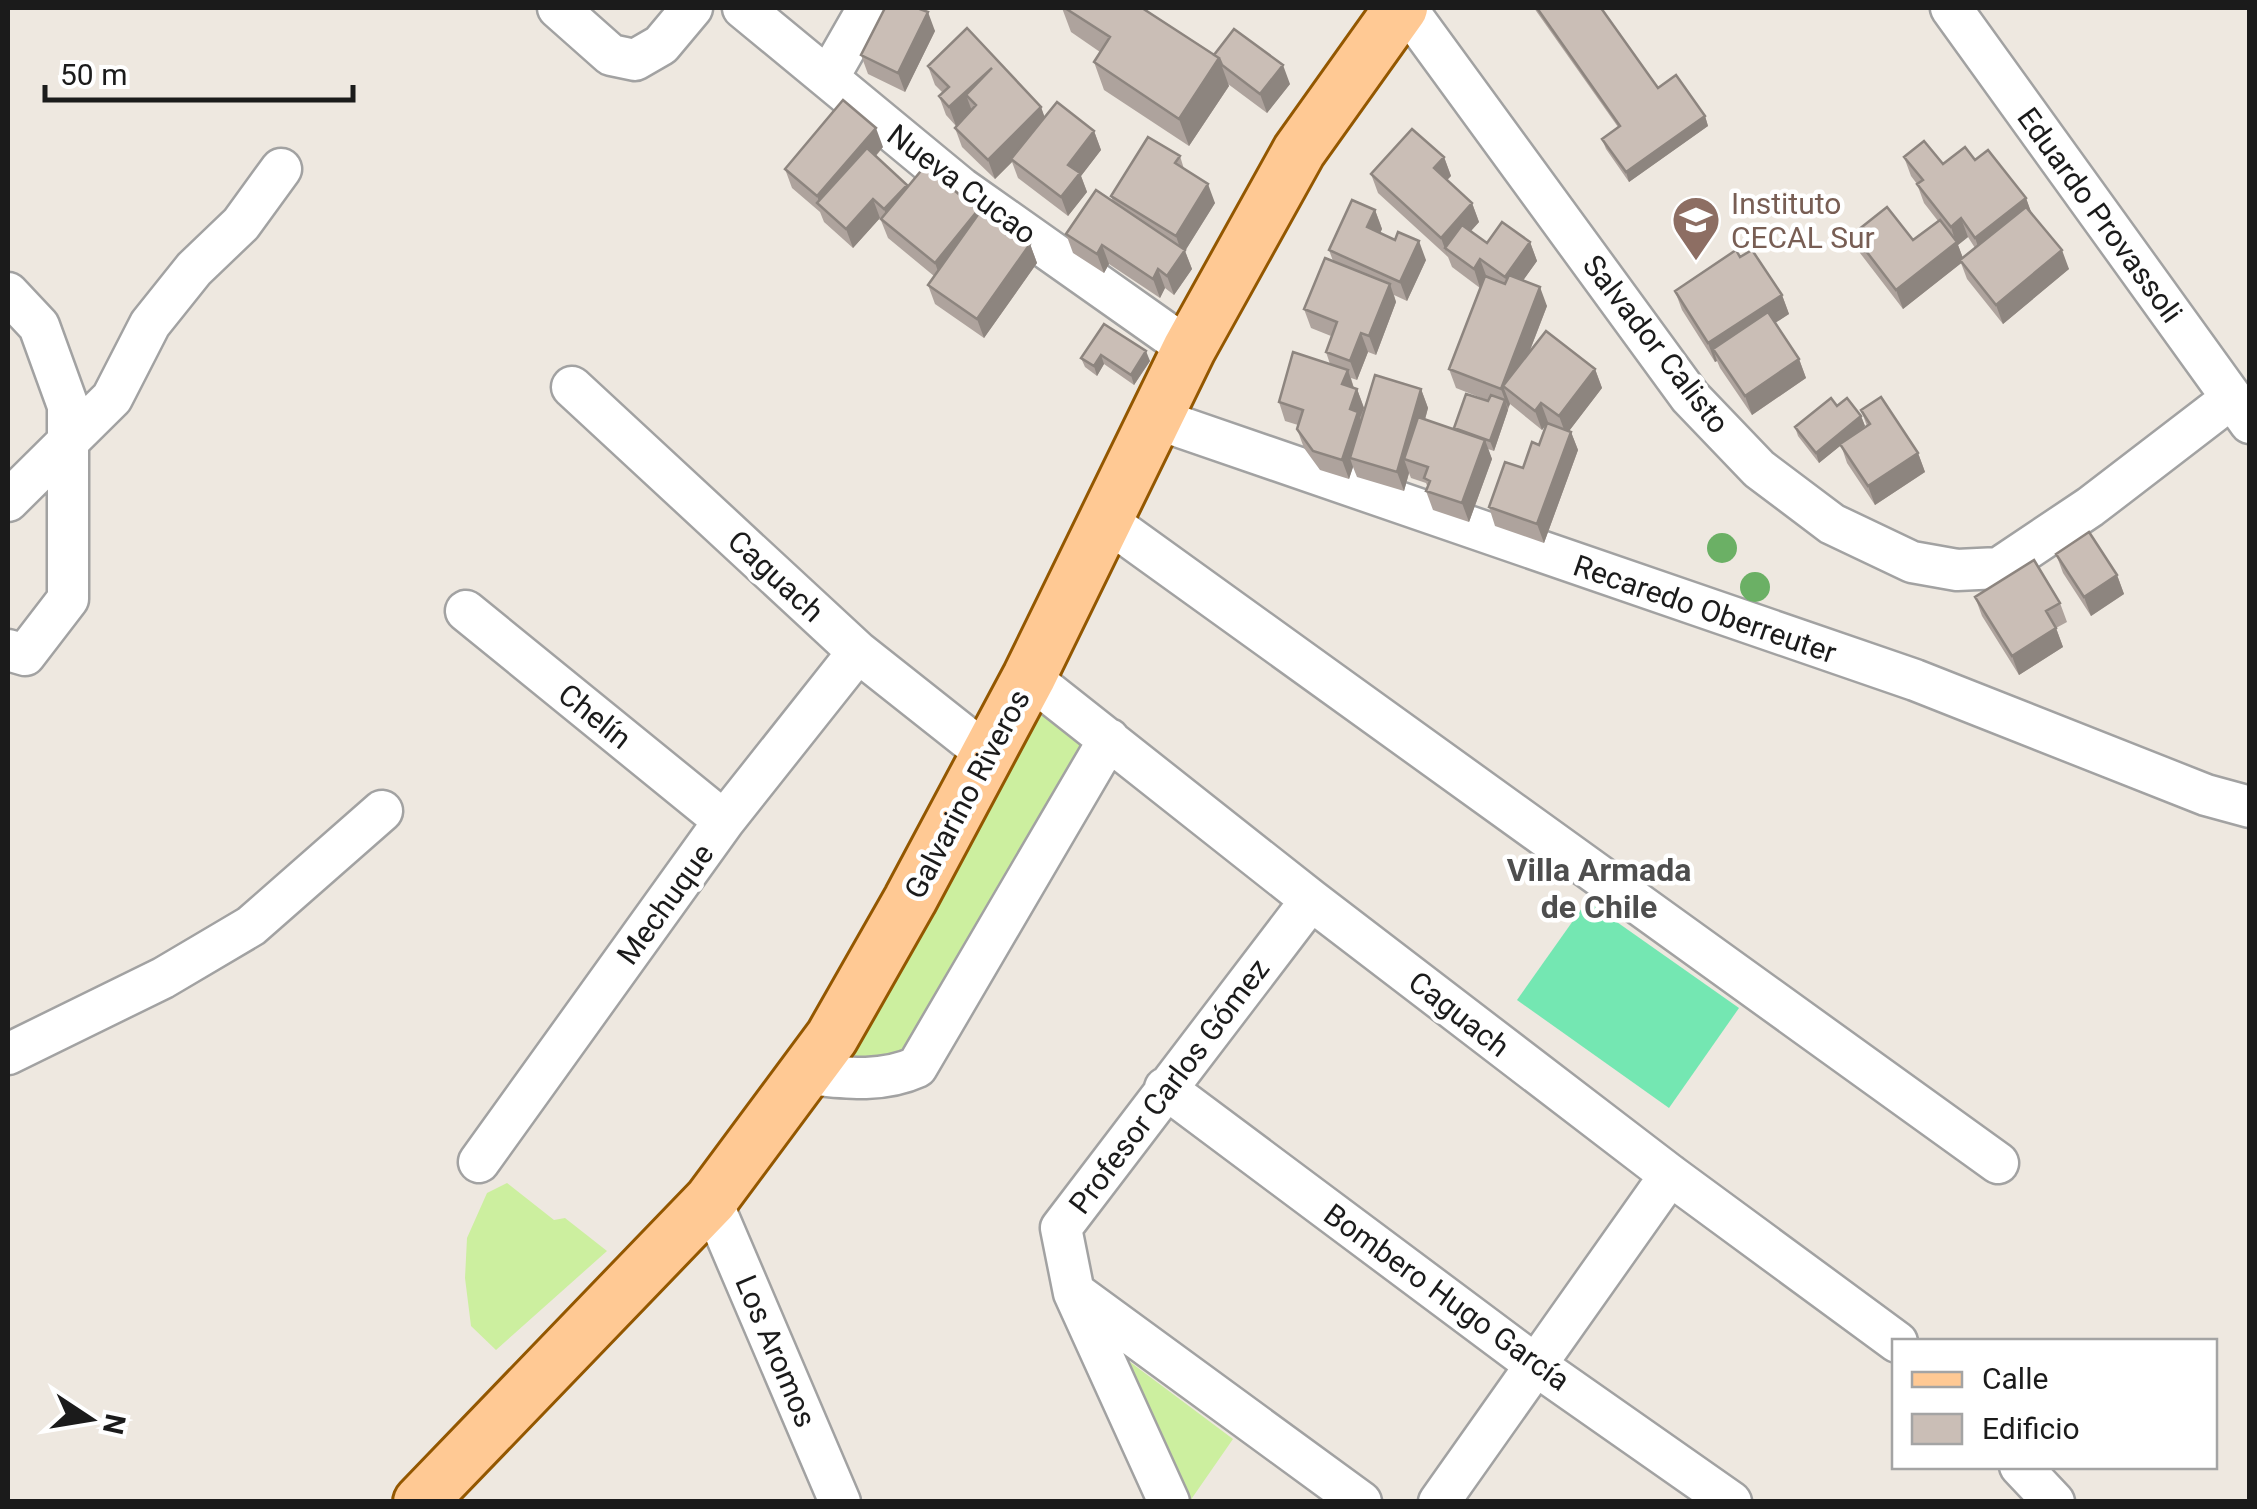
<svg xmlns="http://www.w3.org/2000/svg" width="2257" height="1509" font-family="Roboto,sans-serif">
  <rect width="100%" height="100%" fill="#eee8e0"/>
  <path fill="#ccef9f" d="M1031,697L1090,742L911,1054L830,1064Z
    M507,1183L554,1220L565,1218L607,1251L496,1350L471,1326L465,1278L467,1238L487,1193Z
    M1110,1347L1233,1439L1190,1501H1181Z"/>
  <path fill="#74e7b2" d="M1587,901L1739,1008L1669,1108L1517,1000Z"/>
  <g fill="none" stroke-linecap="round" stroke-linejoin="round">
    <g stroke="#a2a2a2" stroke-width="45">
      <path id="minor" d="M558,8L611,55L635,60L661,45L692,8
        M743,8L961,188L1189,349
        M1406,8L1690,397L1759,469L1832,524L1912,562L1957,570L1999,568L2090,507L2232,398
        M1951,8L2250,423
        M828,78L868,8
        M8,293L39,326L68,406V599L25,655L8,650
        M572,387L858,652L988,755
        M1157,419L1915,680L2206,795L2250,807
        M8,501L112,398L150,324L194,269L241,224L281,169
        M1107,521L1998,1163
        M466,611L724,821
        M1029,677L1311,900L1670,1175L1897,1342
        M8,1054L163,978L251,926L382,811
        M807,1074C845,1078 882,1083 917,1067L1109,739
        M1165,1088L1537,1366L1731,1502
        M479,1162L724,821L858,652
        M711,1200L840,1502
        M1078,1295L1361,1502
        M2020,1466L2054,1502
        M1169,1502L1074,1293L1061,1228L1311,900
        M1439,1502L1670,1175"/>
    </g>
    <g stroke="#935700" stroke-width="58">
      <path id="major" d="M420,1502L711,1200L832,1037L910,900L1029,677L1189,349L1299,151L1401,8"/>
    </g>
    <use href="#minor" stroke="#fff" stroke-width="40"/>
    <use href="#major" stroke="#ffc994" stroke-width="52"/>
  </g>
  <g fill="#6bb065">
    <circle cx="1722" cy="548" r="15"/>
    <circle cx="1755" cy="587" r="15"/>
  </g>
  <path fill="#aea39d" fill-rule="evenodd" d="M1062,8H1142L1214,55L1290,84L1267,113L1228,84L1229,86L1189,146L1104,90L1094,62L1100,52L1071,32Z
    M1534,8H1601L1658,88L1705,116L1708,126L1629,182L1606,149L1602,139L1618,127Z
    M920,9L935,31L905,92L868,74L861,55Z
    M928,66L1041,107L1044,117L1094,131L1101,150L1081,176L1087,192L1068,216L1018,178L1012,162L995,179L962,147L955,128L956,126L946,115L939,96L943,93L935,85Z
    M883,147L876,156L908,187L980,213L1030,244L1037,263L984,338L935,304L928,285L934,276L888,238L880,218L853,248L824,222L820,212L792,188L785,169Z
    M1180,156L1184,169L1215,203L1185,251L1192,269L1174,295L1165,288L1160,298L1109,264L1104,273L1073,253L1066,234L1113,202L1111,196Z
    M1444,157L1451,176L1447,180L1472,203L1479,222L1471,231L1487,243L1530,242L1537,261L1523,280L1547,306L1529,353L1595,369L1602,388L1569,431L1571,432L1578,450L1544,543L1495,526L1489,507L1523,468L1539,445L1547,424L1542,430L1510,404L1494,451L1488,449L1492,459L1469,522L1433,510L1426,491L1428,488L1426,483L1411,478L1409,473L1404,491L1357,477L1353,467L1349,479L1320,470L1304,448L1297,429L1298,425L1285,421L1279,402L1330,364L1326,352L1331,336L1311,328L1304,309L1333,261L1329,250L1375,210L1382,229L1380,233L1426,260L1407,301L1394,295L1396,302L1376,355L1368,352L1357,380L1351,378L1354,388L1357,389L1364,408L1361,420L1421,389L1428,408L1425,420L1455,430L1489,401L1456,388L1449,369L1480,288L1452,267L1448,257L1378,193L1371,174Z
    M1904,157L1943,164L1975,160L2026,198L2031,213L2069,269L2003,324L1967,279L1961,263L1903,309L1860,253L1853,234L1913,240L1938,221L1924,203L1917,184L1911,176ZM1968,237L1975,248L1963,258L1958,245Z
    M1740,257L1782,295L1789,314L1775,323L1799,359L1806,378L1752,415L1720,368L1717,361L1715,362L1682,310L1675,291Z
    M1104,324L1150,361L1134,385L1104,364L1097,376L1085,367L1081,358Z
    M1837,406L1861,416L1865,426L1854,434L1867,426L1861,410L1918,453L1925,472L1875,505L1847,463L1841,445L1819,463L1798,436L1795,427Z
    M2056,554L2117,575L2124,594L2091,616L2063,573Z
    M1975,597L2060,603L2067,622L2056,628L2063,647L2019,675L1982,616Z"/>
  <path fill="#8d857f" d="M928,12L935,31L905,92L898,73Z
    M1219,58L1229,86L1189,146L1179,119Z
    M1283,65L1290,84L1267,113L1260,94Z
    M992,68L966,95L972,111L956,126L949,107Z
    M1041,107L1048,126L1011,159L1012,162L995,179L988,160Z
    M1705,116L1708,126L1629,182L1626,172Z
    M876,128L883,147L827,212L821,206L817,196Z
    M1094,131L1101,150L1081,176L1087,192L1068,216L1061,197L1068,165Z
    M1444,157L1451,176L1440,187L1434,168Z
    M1208,184L1215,203L1185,251L1192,269L1174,295L1167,276L1182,254L1176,236Z
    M907,185L914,204L891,228L884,209Z
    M2026,198L2033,217L1982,257L1975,238Z
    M873,199L880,218L853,248L846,229Z
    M1472,203L1479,222L1451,253L1445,248L1448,257L1441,238Z
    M978,210L985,229L942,282L935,263Z
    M1375,210L1382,229L1374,246L1367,227Z
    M1961,218L1968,237L1958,245L1964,261L1903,309L1896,290L1956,243L1951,227Z
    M1419,241L1426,260L1407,301L1400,282Z
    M1530,242L1537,261L1512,296L1505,277Z
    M1030,244L1037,263L984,338L977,319Z
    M1102,245L1109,264L1104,273L1097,254Z
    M2062,250L2069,269L2003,324L1996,305Z
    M1480,259L1487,278L1480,288L1474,269Z
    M1158,269L1165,288L1160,298L1153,279Z
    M1390,284L1396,302L1376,355L1369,336Z
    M1540,287L1547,306L1513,394L1503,386L1510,404L1508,408L1501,389Z
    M1782,295L1789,314L1720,359L1713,349L1717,361L1715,362L1708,343Z
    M1361,333L1368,352L1357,380L1350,361Z
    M1146,351L1150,361L1134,385L1131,375Z
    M1101,355L1104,364L1097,376L1094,366Z
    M1799,359L1806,378L1752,415L1745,396Z
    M1595,369L1602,388L1566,435L1559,416Z
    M1348,370L1354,389L1342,384Z
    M1357,389L1364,408L1360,418L1365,431L1350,458L1353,467L1349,479L1342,460L1350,409Z
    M1421,389L1428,408L1413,462L1404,459L1409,473L1404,491L1397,472Z
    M1505,400L1508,410L1494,451L1490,441Z
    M1541,403L1548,422L1542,430L1535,411Z
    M1861,416L1865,426L1819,463L1816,453Z
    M1571,432L1578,450L1544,543L1537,524Z
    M1485,440L1492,459L1469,522L1462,503Z
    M1918,453L1925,472L1875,505L1868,486Z
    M2117,575L2124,594L2091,616L2084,597Z
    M2056,628L2063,647L2019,675L2012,656Z"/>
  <path fill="#cabeb6" stroke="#8d857f" stroke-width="2.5" d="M885,8H917L928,12L898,73L861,55Z
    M1065,8H1142L1219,58L1179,119L1094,62L1110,37Z
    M1537,8H1601L1658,88L1676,75L1705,116L1626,172L1602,139L1620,126Z
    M967,28L1041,107L988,160L955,128L976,105L966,95L992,68L949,107L939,96L949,87L928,66Z
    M1234,29L1283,65L1260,94L1222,65L1219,58L1214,55Z
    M843,100L876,128L817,196L785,169Z
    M1057,102L1094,131L1068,165L1080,173L1061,197L1011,159Z
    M1412,129L1444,157L1434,168L1472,203L1441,238L1371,174Z
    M1148,137L1180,156L1175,163L1208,184L1176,236L1111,196Z
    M1924,141L1943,164L1965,147L1975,160L1988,150L2026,198L1975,238L1961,218L1951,227L1917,184L1923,180L1904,157Z
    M867,148L907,185L884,209L873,199L846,229L817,203Z
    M925,166L978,210L935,263L881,219Z
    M1096,190L1185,250L1167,276L1158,269L1153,279L1102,245L1097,254L1066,234Z
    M1352,200L1375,210L1367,227L1395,240L1398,232L1419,241L1400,282L1329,250Z
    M1887,207L1913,240L1940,220L1957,242L1896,290L1853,234Z
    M2026,207L2062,250L1996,305L1960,260Z
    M982,209L1030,244L977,319L928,285Z
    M1502,222L1530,242L1505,277L1480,259L1474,269L1445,248L1462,225L1487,243Z
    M1736,250L1740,257L1752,250L1782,295L1708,343L1675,291Z
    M1325,258L1390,284L1369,336L1361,333L1350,361L1326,352L1337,322L1304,309Z
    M1509,275L1540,287L1501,389L1449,369L1485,276L1505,284Z
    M1768,312L1799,359L1745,396L1713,349Z
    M1104,324L1146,351L1131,375L1101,355L1094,366L1081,358Z
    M1546,331L1595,369L1559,416L1541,403L1535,411L1503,386Z
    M1293,352L1348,370L1342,384L1357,389L1350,409L1358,412L1342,460L1313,451L1297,429L1303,410L1279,402Z
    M1375,375L1421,389L1397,472L1350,458Z
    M1466,394L1488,401L1491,395L1505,400L1490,441L1454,428Z
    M1881,397L1918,453L1868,486L1840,444L1870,424L1861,410Z
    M1831,398L1837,406L1847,398L1861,416L1816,453L1795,427Z
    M1418,417L1485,440L1462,503L1426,491L1430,481L1424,478L1428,467L1404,459Z
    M1547,423L1571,432L1537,524L1489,507L1505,462L1523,468L1532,442L1539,445Z
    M2089,532L2117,575L2084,597L2056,554Z
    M2034,560L2060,603L2046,611L2056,628L2012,656L1975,597Z"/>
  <defs>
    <g id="school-pin" transform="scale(2.5)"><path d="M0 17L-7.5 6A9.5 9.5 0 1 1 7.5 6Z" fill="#8d6e63" stroke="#fff"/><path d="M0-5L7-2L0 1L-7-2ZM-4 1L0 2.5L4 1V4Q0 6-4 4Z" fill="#fff"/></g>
  </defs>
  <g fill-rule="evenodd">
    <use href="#school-pin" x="1696" y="220"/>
  </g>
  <g text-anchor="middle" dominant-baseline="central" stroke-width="9" stroke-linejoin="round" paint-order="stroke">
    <g font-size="30" fill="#1b1b1b" stroke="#fff">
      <text transform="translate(962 184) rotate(37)">Nueva Cucao</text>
      <text transform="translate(2100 215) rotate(54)">Eduardo Provassoli</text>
      <text transform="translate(1656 344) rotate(52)">Salvador Calisto</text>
      <text transform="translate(776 576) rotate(43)">Caguach</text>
      <text transform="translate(1705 609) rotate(19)">Recaredo Oberreuter</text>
      <text transform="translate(595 716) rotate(39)">Chelín</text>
      <text transform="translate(967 794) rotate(-62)">Galvarino Riveros</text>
      <text transform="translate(665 904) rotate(-54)">Mechuque</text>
      <text transform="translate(1459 1014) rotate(38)">Caguach</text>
      <text transform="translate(1169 1086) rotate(-53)">Profesor Carlos Gómez</text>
      <text transform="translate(1447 1297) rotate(36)">Bombero Hugo García</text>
      <text transform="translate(776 1351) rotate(67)">Los Aromos</text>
    </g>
    <g font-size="30" fill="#785e54" stroke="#fff" text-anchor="start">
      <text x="1731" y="203">Instituto<tspan x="1731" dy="34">CECAL Sur</tspan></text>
    </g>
    <g font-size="32" font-weight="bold" fill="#4e4e4e" stroke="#fff">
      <text x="1599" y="870">Villa Armada<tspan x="1599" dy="37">de Chile</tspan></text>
    </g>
  </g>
  <rect width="2257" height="1509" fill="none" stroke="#1b1b1b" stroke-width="20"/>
  <rect x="1892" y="1339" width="325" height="130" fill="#ffffff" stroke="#a4a4a4" stroke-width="2.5"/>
  <rect x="1912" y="1372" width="50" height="15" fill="#ffc994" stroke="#a4a4a4" stroke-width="2.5"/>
  <text x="1982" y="1389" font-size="30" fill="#1b1b1b">Calle</text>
  <rect x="1912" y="1414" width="50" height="30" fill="#cabeb6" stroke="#a4a4a4" stroke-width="2.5"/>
  <text x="1982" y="1439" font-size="30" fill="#1b1b1b">Edificio</text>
  <g transform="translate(90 1419) rotate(102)" stroke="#ffffff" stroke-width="8" paint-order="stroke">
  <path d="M0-8L18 38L0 25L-18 38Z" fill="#1b1b1b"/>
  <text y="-15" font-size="28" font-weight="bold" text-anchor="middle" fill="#1b1b1b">N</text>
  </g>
  <path d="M45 85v15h308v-15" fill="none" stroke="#1b1b1b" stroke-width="5"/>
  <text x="60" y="85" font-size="30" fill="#1b1b1b" stroke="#ffffff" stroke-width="8" paint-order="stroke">50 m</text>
</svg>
